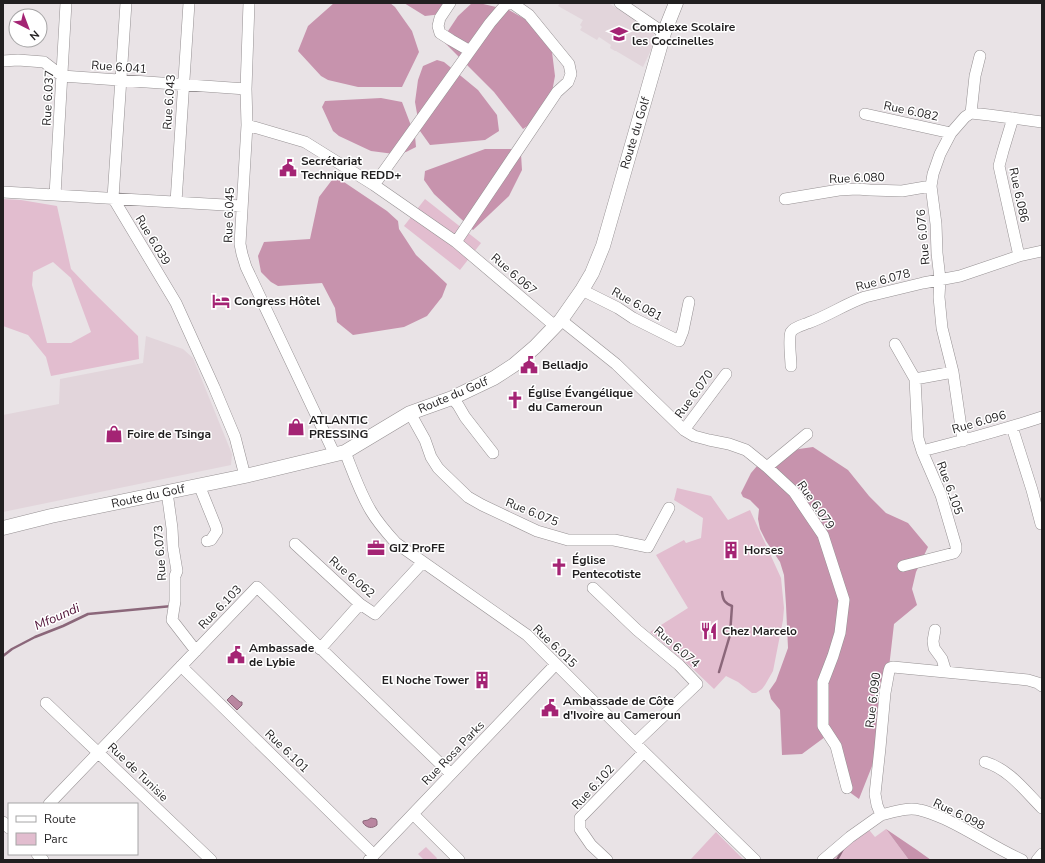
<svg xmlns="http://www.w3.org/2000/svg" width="1045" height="863" font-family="'Nunito Sans',sans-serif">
  <rect width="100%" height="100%" fill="#e9e3e6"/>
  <path fill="#e2d5db" d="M560,3H608L650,28L656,39L643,67L616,51H615L610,48L611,45L599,37L597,40L580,30L582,27L580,25L583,20L558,6Z
    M146,336L183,349L193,358L232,454L231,465L3,512V415L59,404L60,379L143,363Z"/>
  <path fill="#e2bdcf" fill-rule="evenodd" d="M3,199L21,200L57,206L71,269L93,292L138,336L139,359L51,376L46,357L28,335L3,326ZM53,262L71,278L91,332L71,343H47L32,285L33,272Z
    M425,199L481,243L460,270L404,226Z
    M677,488L711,496L728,520L750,510L781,578L784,608L783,620L773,671L765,685L762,689L756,693H752L738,682L726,676L714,689L693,669L650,632L688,608L656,555L684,540L686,543L701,538L703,518L674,500Z
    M886,829L909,860H830L867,830L870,831L875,837Z
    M716,832L744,860H693L691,859Z
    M426,847L437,858L436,860H424L418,854Z"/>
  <path fill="#c793ad" d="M334,3H390L395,7L412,31L419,52L402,87H358L328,80L321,76L298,51L308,26Z
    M404,3H449L442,14L425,16Z
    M472,3H479L509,10L530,22L552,52L555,76L552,92L536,120L523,129L494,92L442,40L458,16Z
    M437,60L444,62L478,90L497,115L499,131L485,140L430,145L420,131L415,102L418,80L423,66Z
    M381,98L402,102L415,136L416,147L406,152L394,154L371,151L339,136L333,131L322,107L325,101Z
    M485,149H516L521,154L522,170L509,196L473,230L434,194L424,180L425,171Z
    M335,176L387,211L398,221L399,229L416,255L447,284L442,297L427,316L404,327L353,335L337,322L335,308L322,283L278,286L271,282L261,272L258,256L264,242L310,239L319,197Z
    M813,447L848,470L869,496L886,513L908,523L928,547L916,572L912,589L917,605L894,624L880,746L859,799L848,791L839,759L825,737L802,754L782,755L780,710L771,699L769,691L776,681L788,648L786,605L784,575L780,562L766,541L760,529L758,519L759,509L750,500L743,497L741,493L751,473L757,466L799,449Z
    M886,829L917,850L931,860H909Z"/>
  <path fill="#b986a0" stroke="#8b677a" d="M232,695L240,702H242V705L237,710L227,700Z
    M371,818L376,819L377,821V825C372,829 367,828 363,823V821L368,820Z"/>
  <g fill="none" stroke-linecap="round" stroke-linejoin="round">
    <path stroke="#8b677a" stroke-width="2.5" d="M3,656L12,649L35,637L63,626L88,614L172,606
      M719,672L730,635L732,606C725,603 723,601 722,592
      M837,860L843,849"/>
    <g stroke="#969193" stroke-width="12">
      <path id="minor" d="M126,3L113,198L176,303L214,387L235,437L245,476
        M249,3L246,89L247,125L240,244L242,254L246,267L335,455
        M450,3L440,18L438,26L440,33L451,40L470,51
        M620,3L664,33
        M3,61L18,60L44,62L62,76L246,89
        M971,113L975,76L980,56
        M865,114L951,133
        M1013,118L1003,151L999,166L1019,256
        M247,125L305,142L374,185L456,242L555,326
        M374,185L490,23L507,3
        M3,192L242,206
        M55,195L66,3
        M785,199L839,190L857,189L870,190L902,191L931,186
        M176,202L189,3
        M456,242L557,92L568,82L571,74L569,64L529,15L512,3
        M582,290L618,308L633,318L679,341L683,331L689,302
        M561,320L616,364L684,430L694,436L709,440L729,444L746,450L767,467L794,492L823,535L844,600L840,633L833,656L823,682V726L836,746L847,788
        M895,344L915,379L953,372
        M791,366C791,358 788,338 791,332C794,327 803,325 808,323C828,316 845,304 865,297L923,283L960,276L1019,256L1042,251
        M452,398L458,405L465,417L493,453
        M410,413L425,440L431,457L438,468L444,474L468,497L482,505L537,531L568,540H614L648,547L669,508
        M1012,427L1032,490L1041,524
        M684,430L726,374
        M963,441L953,372L942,328L939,297L940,279L937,253L936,224L931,186L933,174L940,154L951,133L965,117L971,113L989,115L1042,122
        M922,451C962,441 1002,430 1042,417
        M345,452C353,472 360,493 371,511C378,523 387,533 396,543L527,635L644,752L755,860
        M767,467L807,434
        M199,485L216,527L217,531L211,540L207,541
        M167,492L172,528L173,547L177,571L175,576V601L172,620L196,651
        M295,544L360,604L375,614L423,562
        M903,566L954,553L956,550V546L941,495L922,451L918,438L915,379
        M593,588L637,630L679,665L697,684L635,743
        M935,630L933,641L934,648L942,659L946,672
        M320,649L360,604
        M181,666L374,855
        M46,703L211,860
        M985,762C1009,769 1025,791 1042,808
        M49,804L257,587L451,774
        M413,814L459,860
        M881,815C894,812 907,807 920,810C930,812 940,817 949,821C974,833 997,849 1022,860
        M3,822L9,828
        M37,854L43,860
        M369,860L556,664
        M607,860L591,845L580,829V818L644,752
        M823,860L850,837L881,815L877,805L875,794L880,748L885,693L889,671L890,668L893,667L1028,680L1038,683L1042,686
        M1037,860L1042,854"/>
    </g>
    <g stroke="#969193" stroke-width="15">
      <path id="major" d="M3,528L51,516L245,476L345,452L410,413L452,398L494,378L514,365L535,347L561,320L582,290L592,273L603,246L664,33L676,3"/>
    </g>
    <use href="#minor" stroke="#fff" stroke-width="11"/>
    <use href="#major" stroke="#fff" stroke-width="14"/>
  </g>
  <defs>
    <g id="school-bare" transform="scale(1.38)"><path d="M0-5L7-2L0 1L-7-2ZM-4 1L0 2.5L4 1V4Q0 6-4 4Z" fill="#a42474" stroke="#fff" stroke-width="2.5" paint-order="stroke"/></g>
    <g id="civic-bare" transform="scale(1.38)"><path d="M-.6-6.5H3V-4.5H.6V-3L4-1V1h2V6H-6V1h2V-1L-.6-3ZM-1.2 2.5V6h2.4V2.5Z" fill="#a42474" stroke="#fff" stroke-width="2.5" paint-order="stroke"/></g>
    <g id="hotel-bare" transform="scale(1.38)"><path d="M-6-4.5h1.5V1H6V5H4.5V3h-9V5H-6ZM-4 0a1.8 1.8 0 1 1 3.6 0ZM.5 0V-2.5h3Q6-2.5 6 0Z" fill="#a42474" stroke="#fff" stroke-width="2.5" paint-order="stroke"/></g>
    <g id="church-bare" transform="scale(1.38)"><path d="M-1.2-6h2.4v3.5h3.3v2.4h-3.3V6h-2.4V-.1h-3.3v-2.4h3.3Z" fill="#a42474" stroke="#fff" stroke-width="2.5" paint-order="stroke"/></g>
    <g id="shop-bare" transform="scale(1.38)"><path d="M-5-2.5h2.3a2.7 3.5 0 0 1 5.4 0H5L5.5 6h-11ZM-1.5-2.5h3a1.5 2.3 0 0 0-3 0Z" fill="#a42474" stroke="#fff" stroke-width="2.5" paint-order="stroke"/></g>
    <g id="office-bare" transform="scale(1.38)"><path d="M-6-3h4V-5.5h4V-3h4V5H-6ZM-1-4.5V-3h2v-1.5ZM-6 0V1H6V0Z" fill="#a42474" stroke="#fff" stroke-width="2.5" paint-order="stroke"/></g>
    <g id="building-bare" transform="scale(1.38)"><path d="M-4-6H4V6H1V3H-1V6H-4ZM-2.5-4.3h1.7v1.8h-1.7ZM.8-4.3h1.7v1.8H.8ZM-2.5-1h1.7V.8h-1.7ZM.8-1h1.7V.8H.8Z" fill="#a42474" stroke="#fff" stroke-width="2.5" paint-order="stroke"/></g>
    <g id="restaurant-bare" transform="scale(1.38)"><path d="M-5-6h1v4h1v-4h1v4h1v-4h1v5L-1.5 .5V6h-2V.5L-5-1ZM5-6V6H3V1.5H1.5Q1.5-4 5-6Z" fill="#a42474" stroke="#fff" stroke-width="2.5" paint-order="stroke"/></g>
  </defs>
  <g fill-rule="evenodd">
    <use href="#school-bare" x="619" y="34"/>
    <use href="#civic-bare" x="288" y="168"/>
    <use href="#hotel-bare" x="221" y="301"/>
    <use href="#civic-bare" x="529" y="365"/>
    <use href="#church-bare" x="515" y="400"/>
    <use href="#shop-bare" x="296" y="427"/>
    <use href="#shop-bare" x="114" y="434"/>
    <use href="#office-bare" x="376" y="548"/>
    <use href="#building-bare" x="731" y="550"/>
    <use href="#church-bare" x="559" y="567"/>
    <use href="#restaurant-bare" x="709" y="631"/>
    <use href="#civic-bare" x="236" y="655"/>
    <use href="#building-bare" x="482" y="680"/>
    <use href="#civic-bare" x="550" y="708"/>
  </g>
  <g text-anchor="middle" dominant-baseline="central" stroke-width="3" stroke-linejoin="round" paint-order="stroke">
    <g font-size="12" font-weight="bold" fill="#211f20" stroke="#fff" text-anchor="start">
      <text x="632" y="27">Complexe Scolaire<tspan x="632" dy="14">les Coccinelles</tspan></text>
      <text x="301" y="161">Secrétariat<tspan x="301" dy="14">Technique REDD+</tspan></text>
      <text x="234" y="301">Congress Hôtel</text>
      <text x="542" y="365">Belladjo</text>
      <text x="528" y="393">Église Évangélique<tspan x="528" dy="14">du Cameroun</tspan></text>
      <text x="309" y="420">ATLANTIC<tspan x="309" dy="14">PRESSING</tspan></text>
      <text x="127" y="434">Foire de Tsinga</text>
      <text x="389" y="548">GIZ ProFE</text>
      <text x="744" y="550">Horses</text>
      <text x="572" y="560">Église<tspan x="572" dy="14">Pentecotiste</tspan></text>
      <text x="722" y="631">Chez Marcelo</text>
      <text x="249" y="648">Ambassade<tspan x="249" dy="14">de Lybie</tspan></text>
      <text x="469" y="680" text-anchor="end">El Noche Tower</text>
      <text x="563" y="701">Ambassade de Côte<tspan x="563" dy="14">d'Ivoire au Cameroun</tspan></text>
    </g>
    <g font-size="12" fill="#211f20" stroke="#fff">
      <text transform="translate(119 67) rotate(4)">Rue 6.041</text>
      <text transform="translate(48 98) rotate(-87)">Rue 6.037</text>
      <text transform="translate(169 102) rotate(-86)">Rue 6.043</text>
      <text transform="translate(911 111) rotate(12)">Rue 6.082</text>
      <text transform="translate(635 133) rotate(-73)">Route du Golf</text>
      <text transform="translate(857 178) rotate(-2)">Rue 6.080</text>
      <text transform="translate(1019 195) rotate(78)">Rue 6.086</text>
      <text transform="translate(229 215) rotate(-88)">Rue 6.045</text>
      <text transform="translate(923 237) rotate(-95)">Rue 6.076</text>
      <text transform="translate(153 240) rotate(59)">Rue 6.039</text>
      <text transform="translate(514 274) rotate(41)">Rue 6.067</text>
      <text transform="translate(883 280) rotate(-15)">Rue 6.078</text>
      <text transform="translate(637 304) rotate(29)">Rue 6.081</text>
      <text transform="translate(694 394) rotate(-54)">Rue 6.070</text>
      <text transform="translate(453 395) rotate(-23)">Route du Golf</text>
      <text transform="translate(979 422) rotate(-16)">Rue 6.096</text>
      <text transform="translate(950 488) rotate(70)">Rue 6.105</text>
      <text transform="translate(148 496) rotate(-12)">Route du Golf</text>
      <text transform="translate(816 505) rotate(55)">Rue 6.079</text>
      <text transform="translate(532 512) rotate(22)">Rue 6.075</text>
      <text transform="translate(160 553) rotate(-94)">Rue 6.073</text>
      <text transform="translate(352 577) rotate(41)">Rue 6.062</text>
      <text transform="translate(220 607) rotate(-46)">Rue 6.103</text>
      <text transform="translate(555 646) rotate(44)">Rue 6.015</text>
      <text transform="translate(677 647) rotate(41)">Rue 6.074</text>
      <text transform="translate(873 700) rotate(-83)">Rue 6.090</text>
      <text transform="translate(287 751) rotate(44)">Rue 6.101</text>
      <text transform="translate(453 753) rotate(-46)">Rue Rosa Parks</text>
      <text transform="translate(138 772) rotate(44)">Rue de Tunisie</text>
      <text transform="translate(593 787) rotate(-47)">Rue 6.102</text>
      <text transform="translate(959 814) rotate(26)">Rue 6.098</text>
    </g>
    <g font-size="13" font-style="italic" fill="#511338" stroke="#fff">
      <text transform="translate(57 617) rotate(-24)">Mfoundi</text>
    </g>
  </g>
  <rect width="1045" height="863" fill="none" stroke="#211f20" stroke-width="8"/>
  <rect x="8" y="803" width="130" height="52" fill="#ffffff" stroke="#a6a5a6"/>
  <rect x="16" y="816" width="20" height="6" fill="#ffffff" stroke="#a6a5a6"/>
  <text x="44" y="823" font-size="12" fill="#211f20">Route</text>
  <rect x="16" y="833" width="20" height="12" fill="#e2bdcf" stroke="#a6a5a6"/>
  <text x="44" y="843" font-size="12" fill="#211f20">Parc</text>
  <g transform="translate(28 28) rotate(138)"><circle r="19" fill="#ffffff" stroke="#a6a5a6"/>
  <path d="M0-3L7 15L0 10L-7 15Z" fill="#a42474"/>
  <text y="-6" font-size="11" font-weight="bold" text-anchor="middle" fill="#211f20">N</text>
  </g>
</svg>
